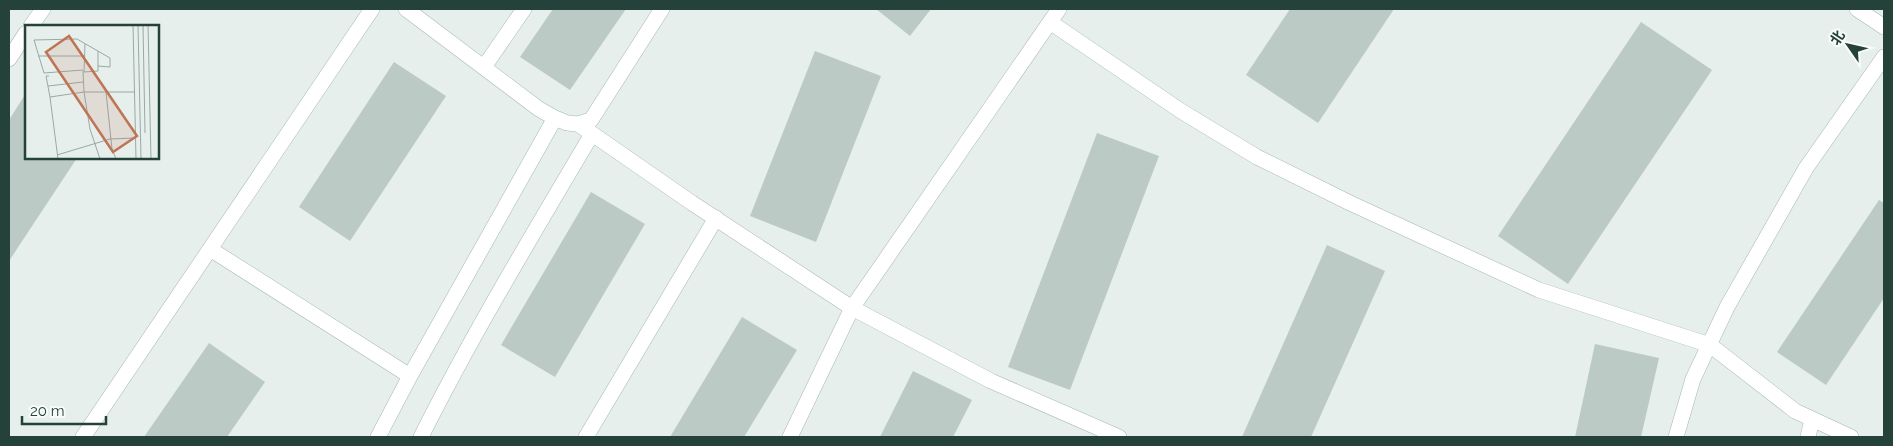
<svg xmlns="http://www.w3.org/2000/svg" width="1893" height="446" font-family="Raleway,'Noto Sans SC',sans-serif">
  <rect width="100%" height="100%" fill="#e6efeb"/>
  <path fill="#bbcac4" d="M553,9H626L570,90L520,57Z
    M876,9H931L910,36Z
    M1290,9H1394L1318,123L1246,75Z
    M1641,22L1712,70L1568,284L1498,236Z
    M815,51L881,76L816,242L750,216Z
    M394,62L446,96L350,241L299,207Z
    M26,93V158H77L9,261V120Z
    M1097,133L1159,156L1070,390L1008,367Z
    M591,192L645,224L555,377L501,345Z
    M1879,200L1884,203V298L1826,385L1777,352Z
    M1327,245L1385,271L1311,437H1242Z
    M742,317L797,350L744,437H670Z
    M209,343L265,382L227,437H144Z
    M1595,344L1659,358L1641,437H1575Z
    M913,371L972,400L953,437H880Z"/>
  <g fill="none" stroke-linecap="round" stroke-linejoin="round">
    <g stroke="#a8b8b2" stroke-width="16">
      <path id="minor" d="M406,9L539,109L555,118L567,123L578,124L591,120L662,9
        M1050,22L1181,111L1257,157L1350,203L1539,290L1710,345L1795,411L1851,437
        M31,26L43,9
        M9,59L26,33
        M484,67L524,9
        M578,124L692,203L852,308L1059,9
        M210,249L410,376
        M83,437L372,9
        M378,437L410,376L555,118
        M421,437C473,333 533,234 592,134
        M586,437L716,218
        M790,437L852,308L991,381L1119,437
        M1676,437L1693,379L1727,307L1806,168L1884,57
        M1808,437L1812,419"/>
    </g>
    <g stroke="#a4bbb3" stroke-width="16">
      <path id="secondary" d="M1857,9L1884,27"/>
    </g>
    <use href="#minor" stroke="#fff" stroke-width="15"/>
    <use href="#secondary" stroke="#fff" stroke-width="15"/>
  </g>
  <g transform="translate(25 25)">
    <rect width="134" height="134" fill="#e6efeb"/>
    <path fill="none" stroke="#98aaa4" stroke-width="1" d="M108,0L111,134M113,0L116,134M118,0L120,108M123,0L126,134M60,19L59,47L73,46V26M13,31H59M58,45L19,48L9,15L52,14L85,33V42L73,41M58,46L59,67H109M24,51H21L25,72M23,61L58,57M81,67L87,124L91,134M32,130L85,114L110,113M33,134L25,72L59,67L65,104L75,134"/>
    <path fill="#c07456" fill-opacity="0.15" stroke="#c07456" stroke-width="2.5" d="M44,11L112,111L88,127L21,27Z"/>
    <rect width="134" height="134" fill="none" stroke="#24423a" stroke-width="2.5"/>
  </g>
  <rect width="1893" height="446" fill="none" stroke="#24423a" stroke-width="20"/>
  <g transform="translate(1848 45) rotate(304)" stroke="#f7fbf9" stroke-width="4" paint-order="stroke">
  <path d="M0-4L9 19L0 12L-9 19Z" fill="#24423a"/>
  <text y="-8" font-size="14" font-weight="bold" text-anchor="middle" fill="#24423a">北</text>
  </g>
  <path d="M22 416v8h84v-8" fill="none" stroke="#24423a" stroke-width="2.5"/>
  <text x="30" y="416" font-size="15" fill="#24423a" stroke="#f7fbf9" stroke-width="4" paint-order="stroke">20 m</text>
</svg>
